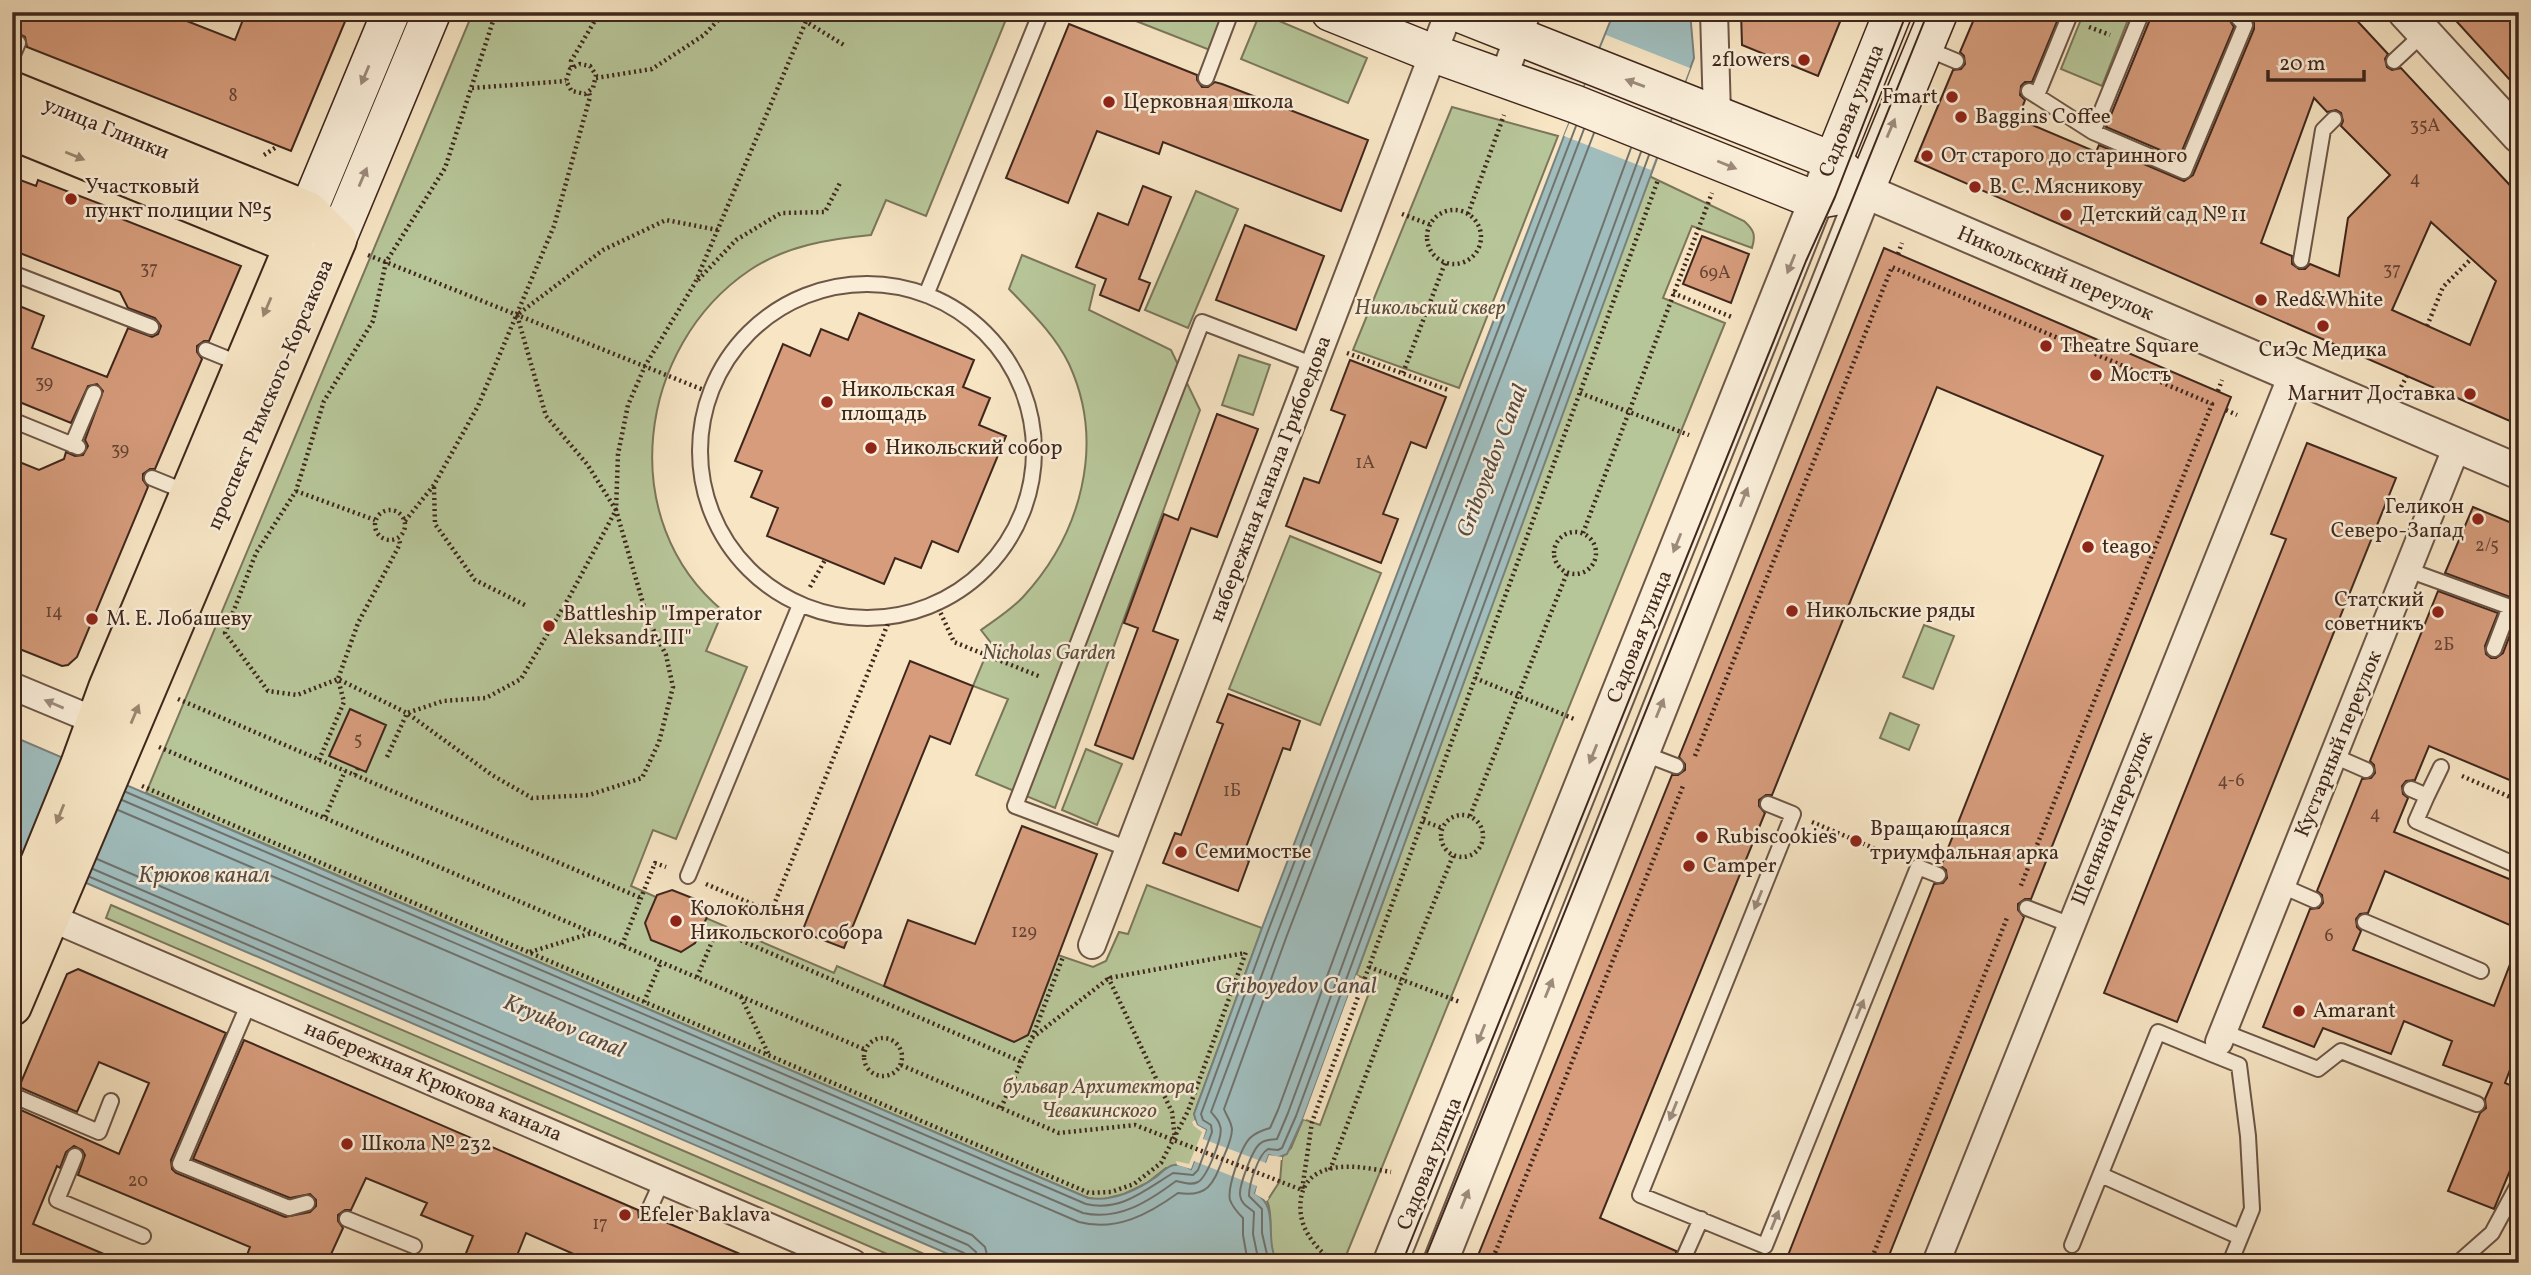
<svg xmlns="http://www.w3.org/2000/svg" width="2531" height="1275" font-family="Vollkorn,serif">
  <rect width="100%" height="100%" fill="#f7e5c4"/>
  <filter id="stains"><feTurbulence type="fractalNoise" baseFrequency=".00286" numOctaves="4"/><feColorMatrix values="0 0 0 0 .2 0 0 0 0 .09 0 0 0 0 .02 0 0 0 .5 -.17"/></filter>
  <radialGradient id="worn" r=".72"><stop offset=".6" stop-color="#630" stop-opacity="0"/><stop offset="1" stop-color="#630" stop-opacity=".3"/></radialGradient>
  <path fill="#b7c699" stroke="#7b765b" stroke-width="2" d="M473,12H1009L926,216L886,200L871,235C828,239 786,246 750,270C637,346 614,521 723,611L706,651L747,667L676,839L653,830L631,886L656,897L681,952L695,943L706,918L834,973L837,966L1014,1042L1028,1035L1058,955L1093,967L1106,961L1119,932L1128,934L1147,885L1262,928L1194,1114L1206,1130L1191,1169L1166,1168L1147,1183L1124,1194L1100,1200L1088,1198L146,793Z
    M1113,12H1236L1220,54Z
    M2084,12H2131L2102,86L2061,69Z
    M1260,13L1367,58L1348,103L1241,59Z
    M1452,107L1558,136L1459,388L1353,350Z
    M1649,176L1744,221C1754,230 1756,235 1752,248L1692,226L1663,298L1725,323L1343,1263H1277C1265,1241 1275,1218 1267,1201L1280,1181L1282,1157L1291,1148L1303,1119L1320,1125L1373,982L1356,975Z
    M1196,191L1238,209L1188,328L1145,310Z
    M1022,255L1095,285L1089,310L1171,350L1200,410L1055,808L976,775L1008,699L973,686L991,643L981,630C995,620 1011,610 1023,597C1081,534 1106,444 1069,364C1055,335 1031,312 1009,289Z
    M1239,355L1270,365L1253,415L1222,405Z
    M1290,536L1381,573L1320,725L1229,689Z
    M1924,625L1954,636L1933,689L1903,677Z
    M1890,713L1919,725L1909,750L1880,738Z
    M1086,749L1122,764L1097,825L1062,810Z
    M111,905L945,1263H908L106,918Z"/>
  <path fill="#a0bdbd" stroke="#79817d" stroke-width="2" d="M1614,12H1690L1694,58L1303,1119L1287,1154L1277,1158L1269,1155L1255,1193C1280,1206 1264,1238 1277,1263H969L12,851V736L1088,1198C1113,1202 1136,1191 1156,1177C1162,1172 1167,1166 1174,1165C1180,1164 1185,1166 1191,1169L1206,1130L1197,1125L1194,1114L1262,928L1564,136Z"/>
  <path fill="#f7e5c4" d="M1606,35L1690,68L1651,170L1564,136Z
    M1356,975L1359,976L1306,1120L1303,1119Z
    M1195,1120L1197,1125L1206,1130L1203,1139L1266,1163L1269,1155L1282,1157V1160H1271L1261,1187L1260,1192L1269,1198L1267,1201L1255,1194L1257,1186L1194,1161L1191,1169L1177,1165L1176,1161L1189,1164L1200,1137L1202,1132L1194,1126L1192,1122Z"/>
  <g fill="none" stroke-linecap="round" stroke-linejoin="round">
    <path stroke="#70726d" stroke-width="2" d="M126,792L1086,1204C1121,1212 1145,1190 1173,1173L1193,1175L1198,1170L1212,1132L1211,1125L1203,1120L1201,1114L1268,931L1576,126
      M122,800L1083,1213C1118,1221 1148,1202 1176,1181C1183,1182 1190,1186 1198,1182C1207,1177 1224,1135 1220,1126C1219,1120 1214,1116 1211,1112L1277,934L1584,129
      M118,810L1079,1222C1116,1232 1149,1214 1178,1193C1210,1198 1214,1181 1224,1156C1228,1147 1232,1138 1232,1129C1231,1121 1226,1115 1224,1109L1286,938L1594,133
      M97,859L972,1235L985,1247L989,1263
      M93,869L968,1245L976,1252L978,1263
      M90,877L964,1253L969,1257L970,1263
      M1248,1263L1243,1235V1218C1238,1213 1233,1208 1230,1200C1227,1188 1241,1147 1250,1138C1256,1132 1263,1130 1270,1128L1278,1110L1631,148
      M1259,1263L1253,1234L1254,1212C1248,1207 1241,1204 1240,1195C1239,1186 1253,1147 1261,1143C1266,1139 1272,1140 1277,1139L1288,1113L1641,152
      M1269,1263L1262,1233V1209L1249,1196C1249,1184 1258,1155 1268,1149L1278,1150L1282,1148L1296,1116L1649,155"/>
  </g>
  <path fill="#d69c7c" stroke="#3f271d" stroke-width="2" fill-rule="evenodd" d="M12,12H164L235,40L246,12H349L291,151L27,47L25,37L18,33L12,35Z
    M1741,12H1844L1818,76L1742,45Z
    M1977,12H2061L2032,82H2025L2021,86L2020,95L2025,100L2018,119L2096,152L2099,145L2184,181L2193,175L2254,29V23L2246,12H2349L2388,54L2385,59L2387,67L2392,70L2401,68L2519,195V425L1915,161L1953,70L1961,69L1965,64L1964,56L1960,52ZM2314,98L2327,112L2336,110L2341,113L2343,121L2341,126L2390,175L2348,218L2339,276L2310,264L2305,269H2299L2292,264V256L2261,243ZM2431,222L2496,281L2470,345L2392,310Z
    M2153,12H2224L2234,27L2179,158L2106,127Z
    M2448,12H2519V90Z
    M1069,24L1197,75V80L1202,87H1208L1215,82L1222,84L1368,140L1341,211L1163,142L1159,154L1097,131L1068,203L1006,178Z
    M12,177L36,186L38,180L106,206L104,212L241,266L209,341H204L197,346V352L202,359L155,469H150L143,474V480L148,487L77,657L68,665L62,666L12,646V459L39,470L64,459L66,452L75,456L83,455L88,446L85,440L103,391L97,384L88,386L71,423L12,399V303L44,316L32,348L107,377L128,328L152,337L158,334L161,326L155,318L128,308L120,292L12,250Z
    M1143,186L1171,197L1139,279L1150,283L1139,311L1100,295L1106,279L1076,267L1098,213L1128,225Z
    M1245,225L1324,256L1296,330L1216,300Z
    M1702,236L1749,254L1731,303L1683,284Z
    M1884,248L2231,397L2031,899H2025L2018,904V910L2024,917L1886,1263H1785L1934,884L1943,883L1947,878L1946,870L1941,866L2103,456L1937,387L1772,795H1766L1759,800V806L1765,813L1600,1218L1676,1251V1257L1680,1263H1475L1672,775H1678L1685,770V764L1679,757Z
    M859,313L974,360L963,387L990,398L979,425L1006,436L958,552L932,541L921,568L895,558L884,584L767,536L778,508L751,497L762,471L735,461L783,344L810,356L821,329L848,340Z
    M1350,360L1446,397L1426,448L1411,442L1383,514L1398,519L1381,563L1286,526L1304,478L1319,483L1345,415L1331,410Z
    M1217,414L1258,429L1217,537L1191,528L1153,631L1178,640L1133,759L1095,745L1138,628L1124,623L1164,514L1178,520Z
    M2307,443L2396,478L2177,1022L2104,993L2286,539L2271,534Z
    M2473,507L2519,526V604L2513,598L2445,573Z
    M2438,591L2498,613L2485,646L2486,654L2491,658H2496L2503,653L2519,611V784L2429,746L2415,780L2406,781L2402,786L2403,794L2408,798L2394,832L2519,883V929L2385,871L2368,913L2360,914L2356,919L2357,927L2361,931L2353,950L2494,1006L2517,946H2519V1046L2505,1083L2519,1089V1149L2494,1209L2448,1191L2480,1113L2486,1108L2485,1099L2492,1083L2443,1065L2452,1041L2404,1021L2391,1054L2323,1028L2314,1047L2263,1027L2310,909L2319,908L2323,903L2322,895L2317,891L2362,779L2371,778L2375,773L2374,765L2370,761Z
    M910,661L973,686L950,744L930,736L844,948L802,932Z
    M1228,694L1300,721L1290,750L1283,748L1242,858L1249,861L1238,891L1163,863L1175,833L1181,835L1223,724L1217,722Z
    M350,709L386,725L366,772L329,756Z
    M1022,826L1097,854L1028,1035L1014,1042L884,986L908,920L975,944Z
    M672,890L700,901L707,917L695,943L681,952L651,940L645,923L657,895Z
    M78,969L226,1033L171,1160L172,1169L176,1173L285,1217L310,1212L316,1206V1200L310,1194L290,1198L193,1159L244,1040L638,1210L639,1219L644,1223L652,1222L656,1218L761,1263H594L526,1233L514,1263H462L473,1236L421,1215L427,1203L366,1178L351,1210H345L338,1215V1221L343,1228L327,1263H244L250,1247L78,1175L85,1155L82,1150L74,1146L66,1152L60,1168L57,1166L33,1224L125,1263H12V1106L119,1154L149,1083L99,1062L77,1112L19,1087L67,974Z"/>
  <g fill="none" stroke-linecap="round" stroke-linejoin="round">
    <g stroke="#6d5647" stroke-width="18">
      <path id="service" d="M1925,48L1956,61
        M12,57L18,43
        M2394,61L2424,33
        M1206,78L1231,12
        M2029,91L2093,132L2184,171L2245,25L2233,12
        M2037,95L2071,12
        M2093,132L2142,12
        M2301,260L2323,130L2334,119
        M12,273L151,327
        M700 451a167 167 0 1 1 334 0a167 167 0 1 1-334 0Z
        M926,295L1041,12
        M206,350L243,365
        M12,420L78,447
        M72,445L94,393
        M152,478L189,493
        M2408,570L2510,607L2494,649
        M1642,753L1676,766
        M2334,756L2366,770
        M2411,789L2427,796L2441,767
        M2427,796L2416,821L2516,865
        M1768,804L1793,814L1640,1195L1765,1246L1918,867L1938,875
        M1129,849L1015,806L1202,322L1314,365
        M688,876L800,605
        M2282,886L2314,900
        M2027,908L2071,925
        M2365,922L2481,971
        M249,1003L180,1164L289,1208L307,1203
        M2224,1032L2318,1069L2341,1051L2477,1104
        M2217,1048L2214,1055L2239,1065L2248,1136L2252,1209L2230,1263
        M12,1095L99,1132L111,1101
        M75,1156L57,1200L143,1236
        M2101,1175L2240,1237
        M647,1214L662,1181
        M347,1219L414,1246
        M2072,1245L2158,1032L2214,1055
        M1685,1255L1701,1219
        M2458,1263L2492,1233L2519,1183"/>
    </g>
    <g stroke="#6d5647" stroke-width="30">
      <path id="minor" d="M1714,12L1717,114
        M1503,79L1527,12
        M12,686L96,721
        M35,911L853,1263
        M1092,945L1449,12
        M2219,1042L2457,446
        M1936,1263L2292,375"/>
    </g>
    <g stroke="#6d5647" stroke-width="37">
      <path id="tertiary" d="M2405,12L2519,136
        M1390,1263L1826,176
        M1440,1263L1865,191L2519,472"/>
    </g>
    <g stroke="#3f271d" stroke-width="40">
      <path id="secondary" d="M391,12L294,245L337,240L432,12
        M1330,12L1432,53L1575,104L1815,200L1865,191
        M1456,12L1833,161L1865,191
        M1833,161L1893,12
        M1865,191L1939,12"/>
    </g>
    <g stroke="#3f271d" stroke-width="42">
      <path id="primary" d="M12,91L308,211L337,240L12,1006
        M12,130L294,245L108,688L80,765L40,863L12,922"/>
    </g>
    <path stroke="#3f271d" stroke-width="4.5" stroke-dasharray="2 3.5" stroke-linecap="butt" d="M496,12L445,168L386,262L373,321L324,401L296,491L256,553L225,633L268,691L297,695L338,679L407,713L492,775L532,798L589,795L642,778L659,742L673,687L666,655L647,617L616,510L618,454L628,405L645,366L695,283L810,12
      M790,12L844,45
      M2089,27L2110,35
      M572,67L571,61L600,12
      M596,78L652,69L704,35L726,12
      M472,88L566,81
      M571,90L566,81L570,69L580,64L590,66L596,75L593,88L585,94L572,91
      M264,155L278,146
      M1427 237a27 27 0 1 1 54 0a27 27 0 1 1-54 0Z
      M1402,214L1431,225
      M1468,214L1504,115
      M1898,254L1902,243
      M368,255L711,393
      M698,280L736,240L781,213L825,212L841,181
      M1673,293L1734,318
      M2427,326L2443,287L2471,259
      M1347,353L1448,390
      M1403,373L1445,263
      M2401,387L2407,376
      M2218,391L2222,380
      M1580,393L1689,435
      M2226,410L2237,415
      M434,487L435,524L475,580L527,606
      M296,491L375,520
      M375 525a15 15 0 1 1 30 0a15 15 0 1 1-30 0Z
      M405,521L434,485L478,406L554,226L590,97L589,92
      M1554 553a21 21 0 1 1 42 0a21 21 0 1 1-42 0Z
      M1583,533L1712,193
      M810,587L825,560
      M936,603L954,642L1041,677
      M1475,678L1574,719
      M178,699L641,898
      M159,747L866,1050
      M1695,756L1892,267L2212,404L2020,888
      M387,757L407,713L443,701L486,698L521,679L571,594L616,510L587,464L546,416L517,315L603,250L666,220L718,230
      M319,760L344,702L338,679L358,623L400,544L399,538
      M355,775L358,768
      M2462,776L2519,801
      M142,786L1089,1193L1111,1192L1134,1184L1161,1163L1188,1111L1246,952
      M1441 836a21 21 0 1 1 42 0a21 21 0 1 1-42 0Z
      M1470,816L1567,573
      M325,817L345,771
      M1423,821L1442,828
      M1812,822L1897,858
      M706,884L771,912L891,616
      M622,945L655,863L666,867
      M530,952L592,933
      M1369,967L1460,1002
      M697,977L717,930L1022,1062
      M1108,977L1172,1112L1175,1139
      M741,997L769,1055
      M644,1002L661,962
      M864 1057a19 19 0 1 1 38 0a19 19 0 1 1-38 0Z
      M1032,1038L1109,978L1245,953
      M901,1065L1059,1133L1135,1125L1302,1190L1312,1122L1658,180
      M1001,1108L1032,1038L1063,957
      M1330,1170L1402,980L1453,856
      M934,1263L937,1254
      M1334,1263C1313,1245 1297,1227 1301,1198C1302,1190 1307,1180 1315,1175C1336,1161 1367,1168 1391,1172
      M1491,1263L1683,786
      M1870,1263L2007,918"/>
    <use href="#service" stroke="#faeed9" stroke-width="14"/>
    <use href="#minor" stroke="#faeed9" stroke-width="26"/>
    <use href="#tertiary" stroke="#faeed9" stroke-width="33"/>
    <use href="#secondary" stroke="#faeed9" stroke-width="37"/>
    <use href="#primary" stroke="#f7e5c4" stroke-width="38"/>
    <path stroke="#3f271d" stroke-width="2" d="M1402,1263L1806,261L1835,197L1907,12
      M1423,1263L1928,12"/>
  </g>
  <defs><path id="oneway-solid" d="M-6-.8H1V-3.2L6.5 0L1 3.2V.8H-6Z" transform="scale(1.75)"/></defs>
  <g fill="#9c8a7b">
    <use href="#oneway-solid" transform="translate(365 75) rotate(113)"/>
    <use href="#oneway-solid" transform="translate(1635 83) rotate(-160)"/>
    <use href="#oneway-solid" transform="translate(1891 128) rotate(-67)"/>
    <use href="#oneway-solid" transform="translate(1727 165) rotate(22)"/>
    <use href="#oneway-solid" transform="translate(363 177) rotate(-67)"/>
    <use href="#oneway-solid" transform="translate(1791 264) rotate(112)"/>
    <use href="#oneway-solid" transform="translate(1744 497) rotate(-68)"/>
    <use href="#oneway-solid" transform="translate(1677 543) rotate(112)"/>
    <use href="#oneway-solid" transform="translate(54 704) rotate(-157)"/>
    <use href="#oneway-solid" transform="translate(1660 708) rotate(-68)"/>
    <use href="#oneway-solid" transform="translate(1593 754) rotate(112)"/>
    <use href="#oneway-solid" transform="translate(1758 900) rotate(112)"/>
    <use href="#oneway-solid" transform="translate(1549 988) rotate(-68)"/>
    <use href="#oneway-solid" transform="translate(1860 1009) rotate(-68)"/>
    <use href="#oneway-solid" transform="translate(1481 1034) rotate(112)"/>
    <use href="#oneway-solid" transform="translate(1673 1111) rotate(112)"/>
    <use href="#oneway-solid" transform="translate(1465 1199) rotate(-68)"/>
    <use href="#oneway-solid" transform="translate(1775 1220) rotate(-68)"/>
  </g>
  <g fill="#9b8670">
    <use href="#oneway-solid" transform="translate(75 156) rotate(22)"/>
    <use href="#oneway-solid" transform="translate(267 307) rotate(113)"/>
    <use href="#oneway-solid" transform="translate(135 714) rotate(-67)"/>
    <use href="#oneway-solid" transform="translate(60 814) rotate(112)"/>
  </g>
  <g fill="#8f2418" stroke="#faeed9" stroke-width="2.5">
    <circle cx="1804" cy="60" r="7"/>
    <circle cx="1952" cy="97" r="7"/>
    <circle cx="1109" cy="102" r="7"/>
    <circle cx="1961" cy="117" r="7"/>
    <circle cx="1927" cy="156" r="7"/>
    <circle cx="1975" cy="187" r="7"/>
    <circle cx="71" cy="199" r="7"/>
    <circle cx="2066" cy="215" r="7"/>
    <circle cx="2261" cy="300" r="7"/>
    <circle cx="2323" cy="326" r="7"/>
    <circle cx="2046" cy="346" r="7"/>
    <circle cx="2096" cy="375" r="7"/>
    <circle cx="2470" cy="394" r="7"/>
    <circle cx="827" cy="402" r="7"/>
    <circle cx="871" cy="448" r="7"/>
    <circle cx="2478" cy="519" r="7"/>
    <circle cx="2088" cy="547" r="7"/>
    <circle cx="1792" cy="611" r="7"/>
    <circle cx="2438" cy="612" r="7"/>
    <circle cx="92" cy="619" r="7"/>
    <circle cx="549" cy="626" r="7"/>
    <circle cx="1702" cy="837" r="7"/>
    <circle cx="1856" cy="841" r="7"/>
    <circle cx="1181" cy="852" r="7"/>
    <circle cx="1689" cy="866" r="7"/>
    <circle cx="676" cy="921" r="7"/>
    <circle cx="2299" cy="1011" r="7"/>
    <circle cx="347" cy="1144" r="7"/>
    <circle cx="625" cy="1215" r="7"/>
  </g>
  <g text-anchor="middle" dominant-baseline="central" stroke-width="5" stroke-linejoin="round" paint-order="stroke">
    <g font-size="18" fill="#654435">
      <text x="233" y="96">8</text>
      <text x="2425" y="126">35А</text>
      <text x="2415" y="179">4</text>
      <text x="149" y="269">37</text>
      <text x="2392" y="270">37</text>
      <text x="1715" y="273">69А</text>
      <text x="44" y="383">39</text>
      <text x="120" y="450">39</text>
      <text x="1365" y="463">1А</text>
      <text x="2487" y="546">2/5</text>
      <text x="54" y="612">14</text>
      <text x="2444" y="645">2Б</text>
      <text x="358" y="740">5</text>
      <text x="2231" y="781">4-6</text>
      <text x="1232" y="791">1Б</text>
      <text x="2375" y="814">4</text>
      <text x="1024" y="932">129</text>
      <text x="2329" y="936">6</text>
      <text x="138" y="1181">20</text>
      <text x="600" y="1224">17</text>
    </g>
    <g font-size="21" fill="#3f271d" stroke="#faeed9" text-anchor="start">
      <text x="1790" y="60" text-anchor="end">2flowers</text>
      <text x="1938" y="97" text-anchor="end">Fmart</text>
      <text x="1123" y="102">Церковная школа</text>
      <text x="1975" y="117">Baggins Coffee</text>
      <text x="1941" y="156">От старого до старинного</text>
      <text x="85" y="187">Участковый<tspan x="85" dy="24">пункт полиции №5</tspan></text>
      <text x="1989" y="187">В. С. Мясникову</text>
      <text x="2080" y="215">Детский сад № 11</text>
      <text x="2275" y="300">Red&amp;White</text>
      <text x="2060" y="346">Theatre Square</text>
      <text x="2323" y="350" text-anchor="middle">СиЭс Медика</text>
      <text x="2110" y="375">Мостъ</text>
      <text x="841" y="390">Никольская<tspan x="841" dy="24">площадь</tspan></text>
      <text x="2456" y="394" text-anchor="end">Магнит Доставка</text>
      <text x="885" y="448">Никольский собор</text>
      <text x="2464" y="507" text-anchor="end">Геликон<tspan x="2464" dy="24">Северо-Запад</tspan></text>
      <text x="2102" y="547">teago</text>
      <text x="2424" y="600" text-anchor="end">Статский<tspan x="2424" dy="24">советникъ</tspan></text>
      <text x="1806" y="611">Никольские ряды</text>
      <text x="563" y="614">Battleship "Imperator<tspan x="563" dy="24">Aleksandr III"</tspan></text>
      <text x="106" y="619">М. Е. Лобашеву</text>
      <text x="1870" y="829">Вращающаяся<tspan x="1870" dy="24">триумфальная арка</tspan></text>
      <text x="1716" y="837">Rubiscookies</text>
      <text x="1195" y="852">Семимостье</text>
      <text x="1703" y="866">Camper</text>
      <text x="690" y="909">Колокольня<tspan x="690" dy="24">Никольского собора</tspan></text>
      <text x="2313" y="1011">Amarant</text>
      <text x="361" y="1144">Школа № 232</text>
      <text x="639" y="1215">Efeler Baklava</text>
    </g>
    <g font-size="21" fill="#3f271d" stroke="#faeed9">
      <text transform="translate(1852 111) rotate(-68)">Садовая улица</text>
      <text transform="translate(106 129) rotate(22)">улица Глинки</text>
      <text transform="translate(2055 274) rotate(23)">Никольский переулок</text>
      <text transform="translate(271 395) rotate(-67)">проспект Римского-Корсакова</text>
      <text transform="translate(1271 479) rotate(-69)">набережная канала Грибоедова</text>
      <text transform="translate(1640 637) rotate(-68)">Садовая улица</text>
      <text transform="translate(2339 744) rotate(-68)">Кустарный переулок</text>
      <text transform="translate(2113 819) rotate(-68)">Щепяной переулок</text>
      <text transform="translate(433 1082) rotate(23)">набережная Крюкова канала</text>
      <text transform="translate(1430 1164) rotate(-68)">Садовая улица</text>
    </g>
    <g font-size="21" font-style="italic" fill="#5d4f3c" stroke="#faeed9">
      <text x="1430" y="308">Никольский сквер</text>
      <text x="1049" y="653">Nicholas Garden</text>
      <text x="1099" y="1087">бульвар Архитектора<tspan x="1099" dy="24">Чевакинского</tspan></text>
    </g>
    <g font-size="23" font-style="italic" fill="#574c45" stroke="#faeed9">
      <text transform="translate(1493 461) rotate(-69)">Griboyedov Canal</text>
      <text x="204" y="876">Крюков канал</text>
      <text x="1296" y="987">Griboyedov Canal</text>
      <text transform="translate(564 1027) rotate(23)">Kryukov canal</text>
    </g>
  </g>
  <rect width="2531" height="1275" fill="none" stroke="#f7e5c4" stroke-width="42"/>
  <rect x="14" y="14" width="2503" height="1247" fill="none" stroke="#3f271d" stroke-width="3.5"/>
  <rect x="21" y="21" width="2489" height="1233" fill="none" stroke="#3f271d" stroke-width="2"/>
  <path d="M2268 70v10h96v-10" fill="none" stroke="#3f271d" stroke-width="3.5"/>
  <text x="2279" y="70" font-size="21" fill="#3f271d" stroke="#faeed9" stroke-width="5" paint-order="stroke">20 m</text>
  <rect width="100%" height="100%" filter="url(#stains)"/>
  <rect width="100%" height="100%" fill="url(#worn)"/>
</svg>
